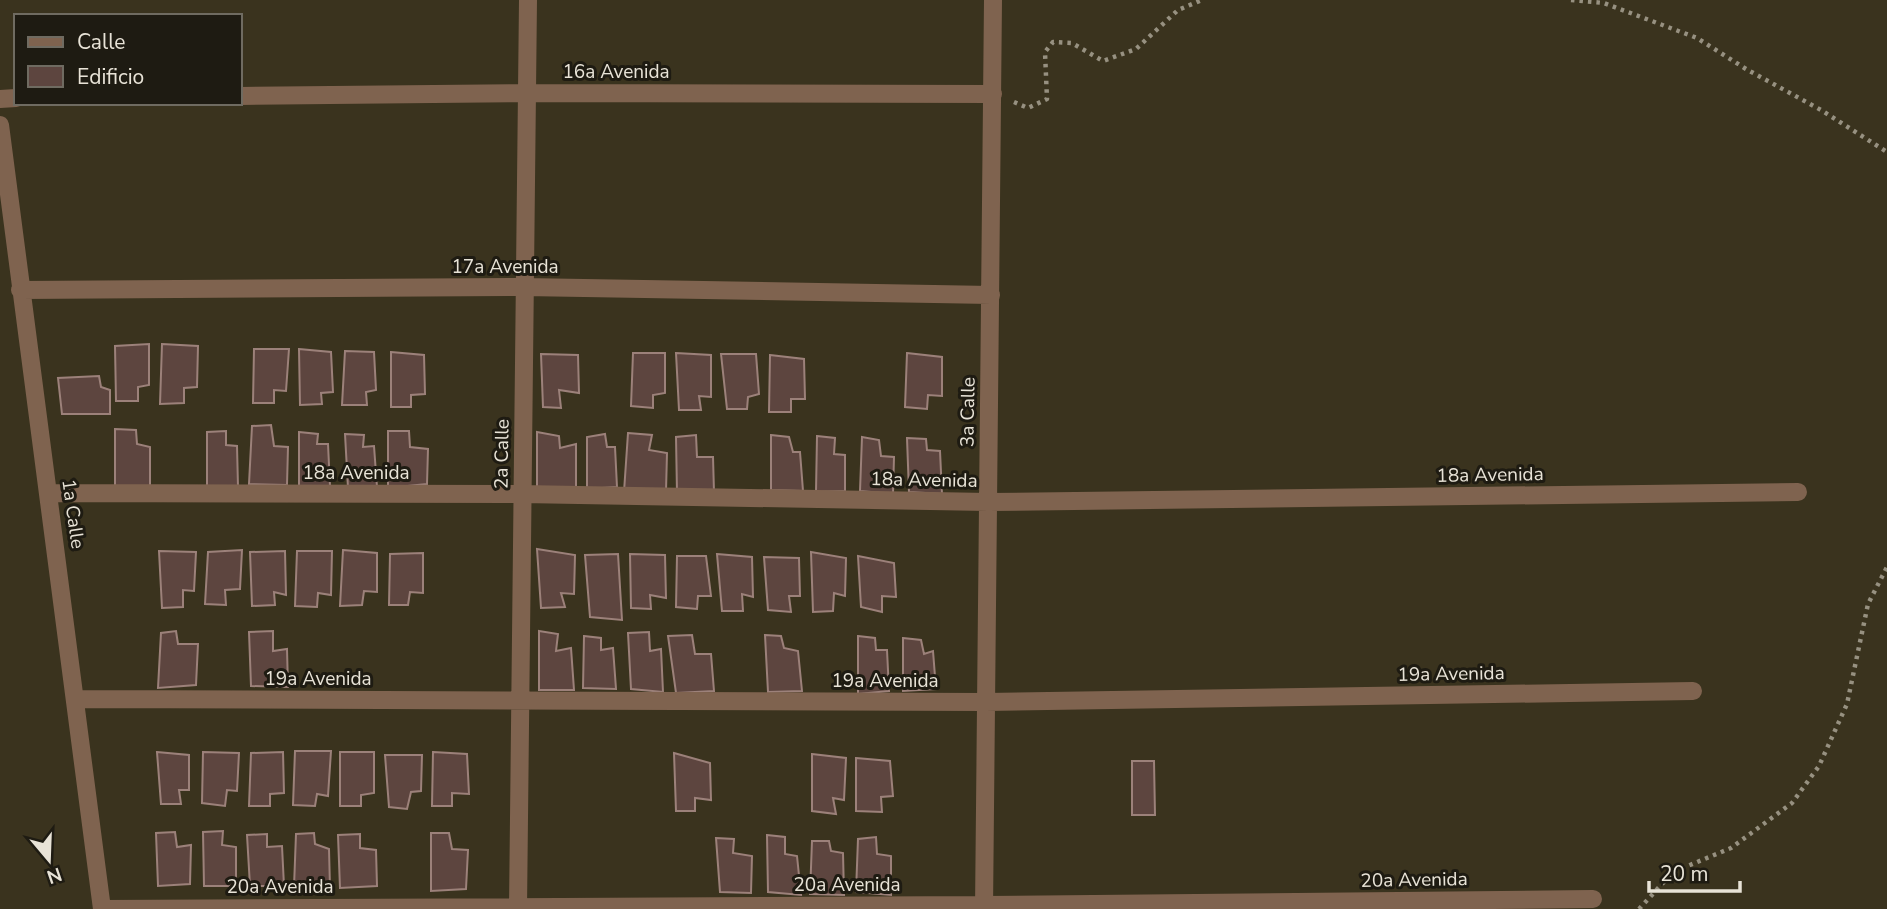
<svg xmlns="http://www.w3.org/2000/svg" width="1887" height="909" font-family="'Nunito Sans',sans-serif">
  <rect width="100%" height="100%" fill="#3a331e"/>
  <path fill="#5d453f" stroke="#9c817a" stroke-width="2" d="M149,344V385L138,387V401H116L115,346Z
    M162,344L198,346L197,387L184,388V403L160,404Z
    M254,349H289L286,391L274,390V403H253Z
    M299,349L331,352L333,392L321,393L322,404L300,405Z
    M345,351L374,352L376,390L366,392L367,405H342Z
    M391,352L424,355L425,394L411,395V407H391Z
    M633,353H665V393L653,395V408L631,406Z
    M676,353L711,355V397L699,396L701,410H679Z
    M907,353L942,357V396L928,395L927,409L905,407Z
    M541,354L578,355L579,393L559,390L561,408L543,407Z
    M721,354H756L759,394L748,397L747,409H727Z
    M770,355L804,359L805,399H791V412H769Z
    M99,376L101,387L110,390V414H62L58,378Z
    M271,425L274,446L288,447L287,485L249,484L252,426Z
    M115,429L136,430L137,444L150,447V489L115,490Z
    M226,431V445L237,446L238,487H207V432Z
    M388,431H409L410,447L428,449L427,484L388,488Z
    M299,432L318,434L317,444H328L330,486L299,488Z
    M537,432L559,436L560,448L576,444V490L537,488Z
    M628,433L652,435L649,450L667,453L666,491L624,492Z
    M345,434L364,435L363,447L374,446L377,487L348,488Z
    M605,434L607,447H615L617,487L587,489V437Z
    M696,435L697,457H713L714,492L677,493L676,437Z
    M771,435L789,437L793,452H800L803,491L771,490Z
    M817,436L835,438L834,454L845,455V491L816,492Z
    M862,437L879,440L881,456L894,457L893,494L860,491Z
    M907,438L926,439L927,450L940,451L942,494L909,492Z
    M537,549L575,555L574,594L561,593L565,607L541,608Z
    M242,550L240,589L225,590L226,605L205,604L208,552Z
    M343,550L377,553V592L364,591L362,605L340,606Z
    M159,551L196,552L194,591L183,590V607L162,608Z
    M285,551L286,595L274,592L275,605L252,606L250,552Z
    M297,551H332L331,595L318,593L317,607L295,606Z
    M811,552L846,558L845,596L834,593L833,611L813,612Z
    M423,553V593L410,592L408,605H389L390,554Z
    M618,554L622,620L590,617L585,555Z
    M630,554L665,555L666,598L650,595L651,609L631,608Z
    M717,554L752,557L753,597L742,594L743,611H722Z
    M677,556H706L711,596H698L697,609L676,607Z
    M858,556L894,563L896,597L882,596V612L861,607Z
    M764,557L799,558L800,596H789L791,612L768,610Z
    M176,631L178,644H198L196,685L158,688L161,633Z
    M273,631V651L287,649L288,687L251,686L249,632Z
    M539,631L558,634L556,651L571,648L574,690H539Z
    M649,632L650,651L661,649L663,692L631,689L628,633Z
    M692,635L695,654H711L714,691L676,693L668,636Z
    M765,635L781,636L784,648L798,651L802,691L768,692Z
    M584,636L601,638V650L613,648L616,689L583,688Z
    M858,636L875,638L876,650H887L889,691L858,694Z
    M903,638L921,640L924,654L933,651L936,689L903,691Z
    M295,751H331L328,796L317,794L315,806L293,805Z
    M157,752L189,755V790H179L181,804H161Z
    M203,752L239,753L237,791L227,790L225,806L202,803Z
    M283,752L284,793L270,794V806H249L251,753Z
    M340,752H374V793L361,795V806H340Z
    M433,752L467,754L469,794L452,793V806H432Z
    M674,753L710,763L711,800L695,798V811H676Z
    M812,754L846,758L844,800L833,798L836,814L812,811Z
    M385,755H422L421,791L411,792L407,809L389,807Z
    M856,758L890,761L893,796L881,797L882,812L856,811Z
    M1132,761H1154L1155,815H1132Z
    M223,831L222,845L236,847V886H204L203,832Z
    M175,832L177,847L191,845L190,884L158,886L156,833Z
    M314,833L315,844L329,849L330,888L294,887L296,834Z
    M431,833H449L452,849L468,850L466,889L431,891Z
    M267,834V847L282,846L284,886H250L247,835Z
    M360,834V848L376,850L377,886L340,888L338,835Z
    M767,835L785,837V854L797,856L801,895L768,892Z
    M876,837L877,854L891,856V895L856,892L858,839Z
    M716,838L734,839L733,853L752,856L751,893L720,892Z
    M812,841H829L831,851L843,853L844,895L810,894Z"/>
  <g fill="none" stroke-linecap="round" stroke-linejoin="round">
    <path stroke="#979181" stroke-width="4.5" stroke-dasharray="3.5 5" stroke-linecap="butt" d="M1571,0L1604,3L1697,38L1746,69L1821,110L1887,152
      M1014,102L1028,108L1047,99L1045,52L1053,42L1072,43L1103,61L1136,49L1178,10L1202,0
      M1639,909L1673,872L1731,848L1792,803L1819,766L1847,704L1868,604L1887,567"/>
    <path stroke="#7f634f" stroke-width="18" d="M240,96L527,93L993,94
      M0,99L16,98
      M0,125C32,386 70,647 102,909
      M20,290L524,287L991,295
      M49,493L522,494L988,502L1798,492
      M77,699L986,702L1693,691
      M102,909L984,905L1593,899
      M518,909L528,0
      M984,909L993,0"/>
  </g>
  <g text-anchor="middle" dominant-baseline="central" stroke-width="6" stroke-linejoin="round" paint-order="stroke">
    <g font-size="19" fill="#e8e3d7" stroke="#1e1b12">
      <text x="616" y="72">16a Avenida</text>
      <text x="505" y="267">17a Avenida</text>
      <text transform="translate(968 412) rotate(-89)">3a Calle</text>
      <text transform="translate(502 454) rotate(-89)">2a Calle</text>
      <text x="356" y="473">18a Avenida</text>
      <text transform="translate(1490 475) rotate(-1)">18a Avenida</text>
      <text transform="translate(924 480) rotate(1)">18a Avenida</text>
      <text transform="translate(73 514) rotate(82)">1a Calle</text>
      <text transform="translate(1451 674) rotate(-1)">19a Avenida</text>
      <text x="318" y="679">19a Avenida</text>
      <text x="885" y="681">19a Avenida</text>
      <text transform="translate(1414 880) rotate(-1)">20a Avenida</text>
      <text x="847" y="885">20a Avenida</text>
      <text x="280" y="887">20a Avenida</text>
    </g>
  </g>
  <rect x="14" y="14" width="228" height="91" fill="#1e1b12" stroke="#6f6b61" stroke-width="2"/>
  <rect x="28" y="37" width="35" height="10" fill="#7f634f" stroke="#6f6b61" stroke-width="2"/>
  <text x="77" y="49" font-size="21" fill="#e8e3d7">Calle</text>
  <rect x="28" y="66" width="35" height="21" fill="#5d453f" stroke="#6f6b61" stroke-width="2"/>
  <text x="77" y="84" font-size="21" fill="#e8e3d7">Edificio</text>
  <g transform="translate(49 860) rotate(161)" stroke="#1e1b12" stroke-width="5" paint-order="stroke">
  <path d="M0-5L12 26L0 18L-12 26Z" fill="#e8e3d7"/>
  <text y="-10" font-size="19" font-weight="bold" text-anchor="middle" fill="#e8e3d7">N</text>
  </g>
  <path d="M1649 881v10h91v-10" fill="none" stroke="#e8e3d7" stroke-width="3.5"/>
  <text x="1660" y="881" font-size="21" fill="#e8e3d7" stroke="#1e1b12" stroke-width="5" paint-order="stroke">20 m</text>
</svg>
